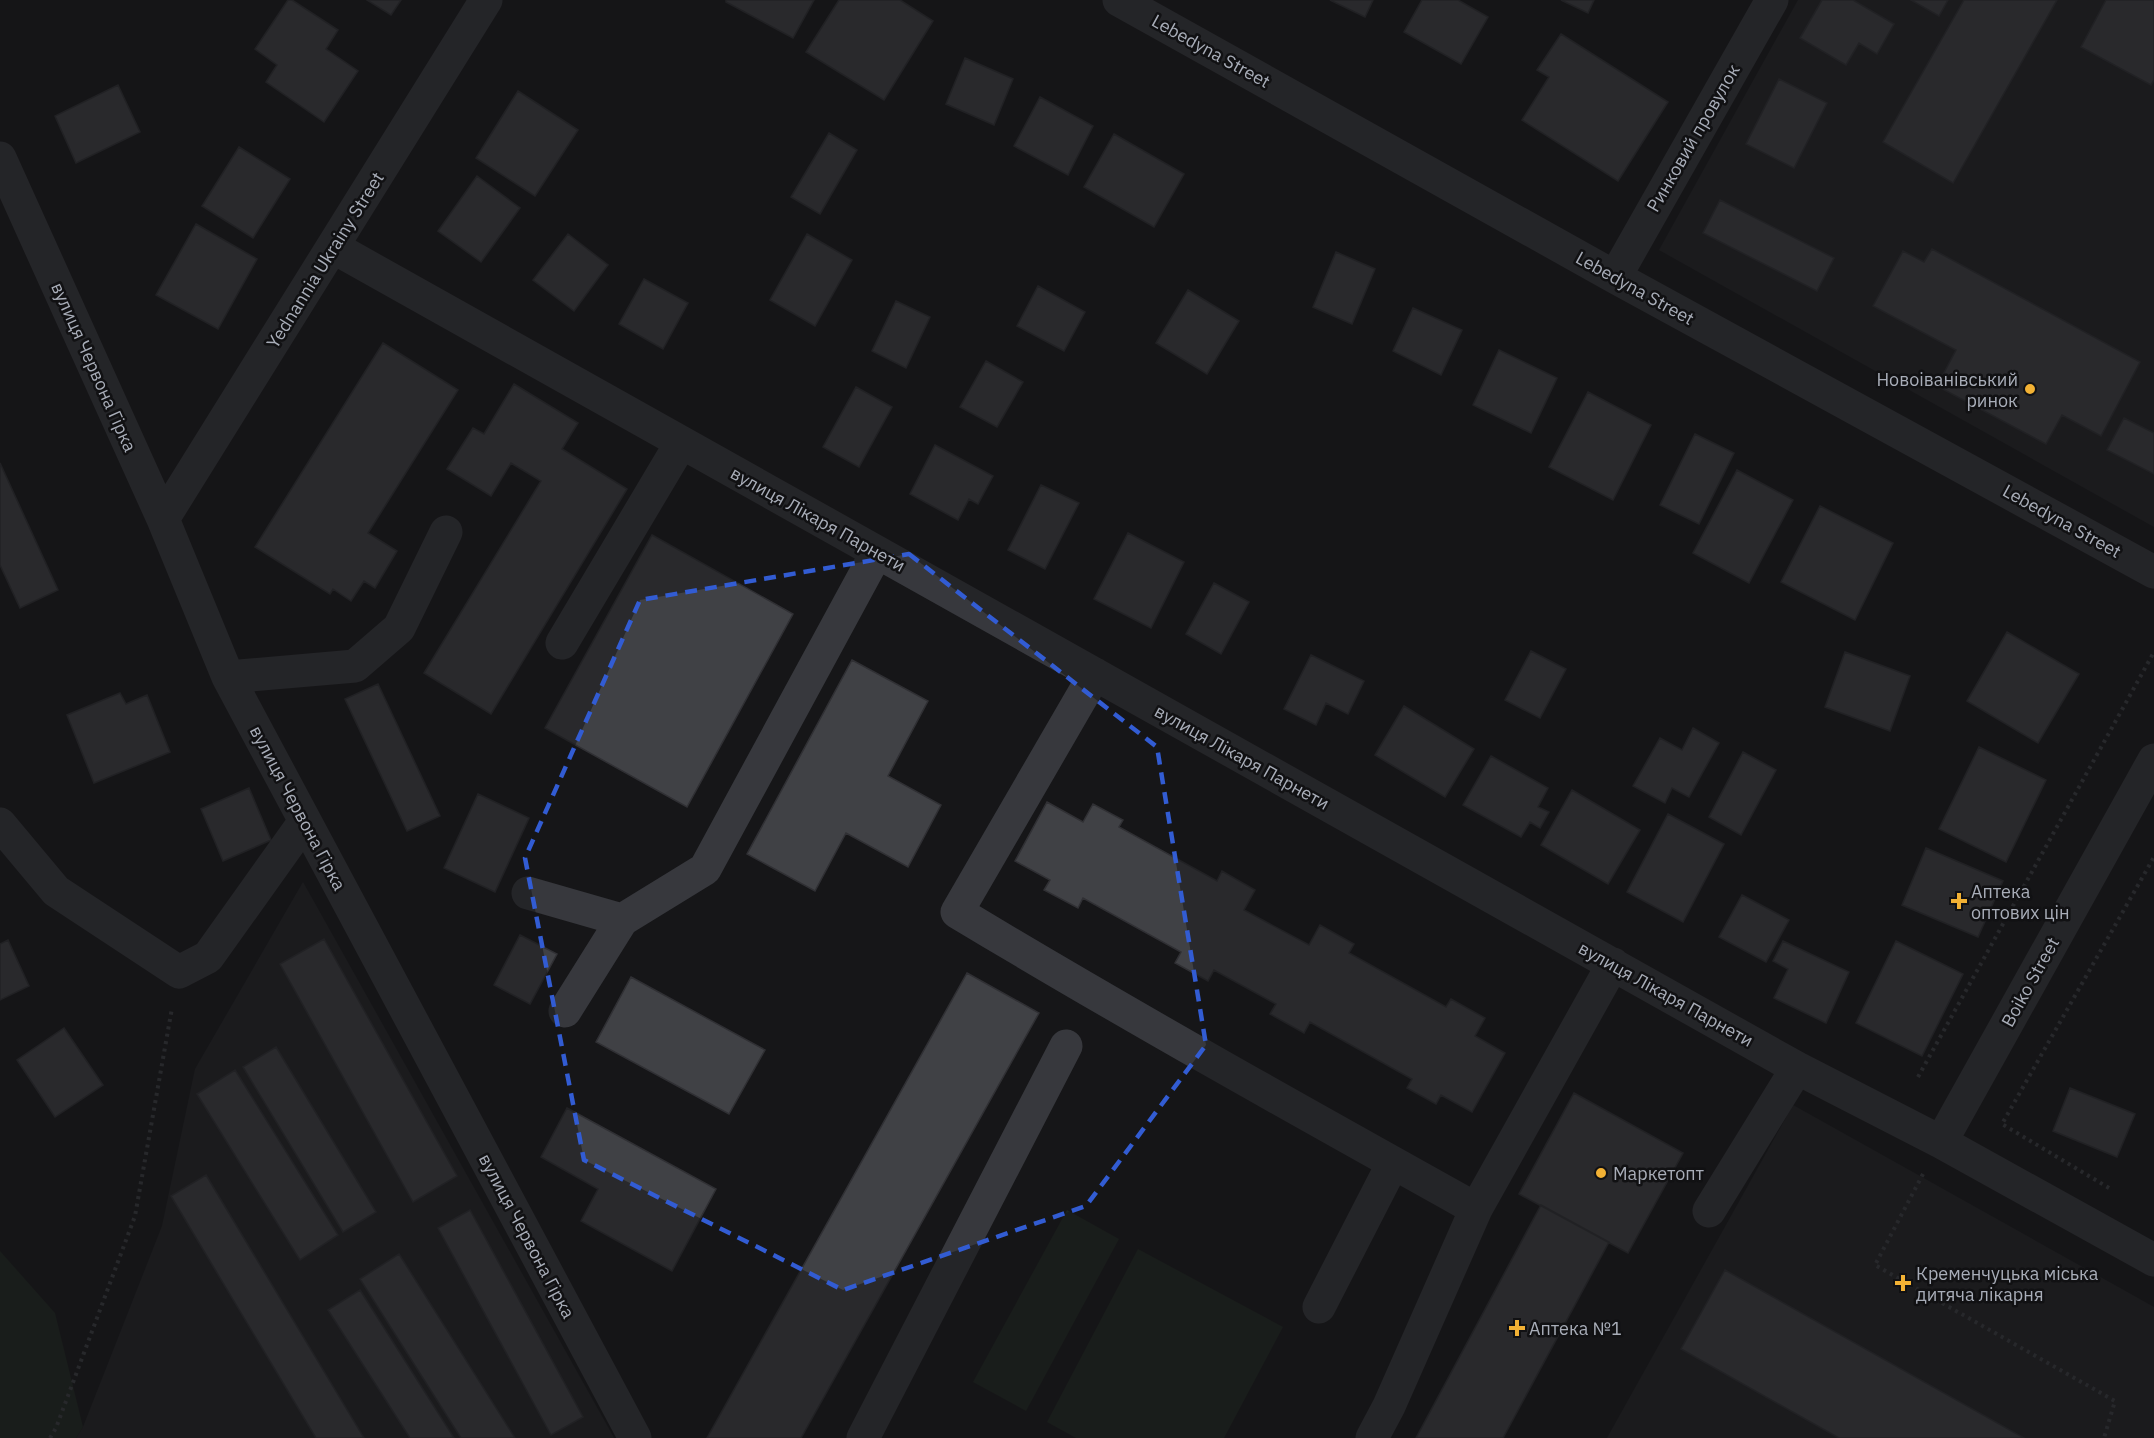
<svg xmlns="http://www.w3.org/2000/svg" width="2154" height="1438" font-family="'IBM Plex Sans',sans-serif">
  <rect width="100%" height="100%" fill="#161618"/>
  <path fill="#222225" d="M1798,0H2154V527L1659,250Z
    M303,882L608,1427L614,1438H76L83,1427L162,1226L195,1069Z
    M1793,1105L2154,1307V1438H1607Z"/>
  <path fill="#1e261f" d="M1067,1210L1119,1239L1026,1411L973,1382Z
    M1138,1249L1283,1327L1224,1438H1076L1047,1422Z
    M0,1251L55,1313L83,1427L76,1438H0Z"/>
  <path fill="#404145" stroke="#303034" stroke-width="1.5" d="M288,0H292L338,30L326,49L358,71L324,122L266,82L277,65L255,49Z
    M367,0H401L391,15Z
    M726,0H814L793,38L726,2Z
    M839,0H900L933,21L884,100L806,52Z
    M1330,0H1373L1365,17Z
    M1422,0H1458L1488,17L1461,64L1404,32Z
    M1561,0H1594L1588,13Z
    M1822,0H1853L1894,24L1877,54L1859,43L1846,65L1800,38Z
    M1911,0H1948L1939,16Z
    M1964,0H2057L1953,183L1883,142Z
    M2106,0H2154V80L2151,85L2081,47Z
    M1561,34L1668,102L1618,181L1522,120L1549,77L1537,70Z
    M965,58L1013,79L994,125L946,104Z
    M1779,79L1827,103L1794,168L1746,144Z
    M118,85L140,132L76,163L55,116Z
    M518,91L578,130L535,196L476,158Z
    M1040,97L1093,126L1068,175L1014,146Z
    M829,133L857,150L820,214L791,197Z
    M1114,134L1184,174L1154,227L1084,187Z
    M239,147L290,179L253,238L202,206Z
    M477,176L520,208L481,262L438,231Z
    M1720,200L1834,258L1817,291L1703,233Z
    M196,224L257,259L218,329L156,295Z
    M568,234L608,265L574,311L533,280Z
    M807,234L852,260L815,326L770,300Z
    M1932,249L2140,362L2101,436L2062,415L2046,444L1937,386L1956,350L1873,306L1903,251L1924,262Z
    M1336,252L1375,269L1352,324L1313,307Z
    M644,279L688,303L663,349L619,324Z
    M1038,286L1085,312L1064,351L1017,326Z
    M1188,290L1239,321L1207,374L1156,343Z
    M896,301L930,317L906,368L872,351Z
    M1413,308L1462,330L1441,375L1393,351Z
    M383,343L458,390L368,533L397,551L375,588L364,581L351,601L333,589L330,594L255,547Z
    M1499,350L1557,378L1531,433L1473,405Z
    M986,361L1023,382L997,427L960,407Z
    M514,384L578,423L562,449L627,489L491,714L424,673L541,481L511,463L491,496L447,469L473,428L484,434Z
    M856,387L892,407L859,467L823,447Z
    M1588,392L1651,425L1613,500L1549,467Z
    M2124,418L2154,433V474L2107,450Z
    M1695,434L1734,453L1699,524L1660,505Z
    M935,445L993,476L978,504L969,499L958,520L910,494Z
    M0,463L58,590L20,608L0,565Z
    M1737,470L1793,500L1749,583L1693,553Z
    M1041,485L1079,503L1045,569L1008,550Z
    M1820,506L1893,543L1855,620L1781,582Z
    M1128,533L1184,562L1151,628L1094,599Z
    M652,535L793,614L687,807L545,728Z
    M1214,583L1249,602L1221,654L1186,634Z
    M2007,632L2079,674L2038,743L1967,701Z
    M1531,651L1566,669L1540,718L1505,700Z
    M1845,652L1910,676L1890,731L1825,707Z
    M1311,655L1364,681L1348,714L1326,703L1316,725L1284,709Z
    M852,660L928,701L888,776L941,805L908,867L846,833L815,891L747,854Z
    M378,684L440,816L407,831L345,699Z
    M120,693L126,704L147,695L170,752L94,783L67,715Z
    M1404,706L1474,749L1445,797L1375,755Z
    M1693,728L1719,743L1689,797L1672,788L1665,803L1633,786L1660,738L1682,750Z
    M1979,747L2046,780L2006,862L1939,829Z
    M1743,752L1776,770L1741,835L1709,817Z
    M1491,756L1548,788L1538,807L1549,812L1540,828L1530,822L1521,837L1463,805Z
    M249,788L271,840L223,861L201,809Z
    M1572,790L1640,830L1608,884L1541,845Z
    M478,794L529,818L495,892L444,868Z
    M1047,802L1083,822L1093,804L1123,820L1119,827L1217,881L1222,871L1255,890L1244,910L1309,945L1320,925L1354,944L1349,953L1446,1007L1451,999L1485,1018L1475,1036L1505,1053L1472,1112L1441,1095L1436,1104L1407,1088L1412,1079L1310,1022L1304,1033L1270,1014L1276,1004L1214,970L1208,981L1175,963L1181,952L1083,898L1078,908L1044,890L1050,880L1015,861Z
    M1668,814L1724,844L1683,922L1627,892Z
    M1926,848L2003,881L1978,937L1902,905Z
    M1742,895L1789,920L1766,962L1719,937Z
    M520,935L557,954L530,1004L494,985Z
    M324,939L457,1176L413,1202L280,964Z
    M8,940L29,986L0,1000V944Z
    M1783,941L1849,972L1826,1023L1774,998L1788,969L1773,961Z
    M1896,941L1963,974L1922,1056L1856,1023Z
    M967,973L1039,1013L801,1438H707Z
    M631,977L765,1050L729,1114L596,1042Z
    M64,1028L103,1085L55,1117L17,1060Z
    M276,1047L376,1212L343,1232L243,1067Z
    M235,1070L338,1235L300,1260L197,1094Z
    M2070,1088L2135,1114L2117,1157L2053,1131Z
    M1574,1093L1683,1153L1628,1253L1519,1194Z
    M567,1108L716,1189L672,1271L581,1221L598,1189L541,1157Z
    M206,1175L364,1438H316L171,1196Z
    M1541,1205L1609,1242L1503,1438H1416Z
    M470,1210L583,1417L551,1435L438,1228Z
    M399,1254L515,1438H461L360,1279Z
    M1725,1270L2024,1438H1839L1681,1349Z
    M360,1290L454,1438H410L328,1310Z"/>
  <g fill="none" stroke-linecap="round" stroke-linejoin="round">
    <path stroke="#3d3f44" stroke-width="4" stroke-dasharray="3 4.5" stroke-linecap="butt" d="M1918,1077L2154,652
      M1923,1174L1875,1265L2115,1401L2104,1438
      M2109,1188L2002,1124L2154,857
      M50,1438L56,1428L135,1216L172,1008"/>
    <path stroke="#37383d" stroke-width="33" d="M1119,0L1615,277L2154,572
      M0,158L163,519L228,677L635,1438
      M333,247L1797,1068L1941,1142L2154,1260
      M1615,277L1772,0
      M163,519L486,0
      M562,643L681,443
      M1095,674L957,912C1128,1015 1302,1112 1476,1209L1613,964
      M228,677L355,666L399,628L446,532
      M0,824L56,891L179,972L208,957L305,821
      M528,893L622,920
      M565,1011L622,920L705,869L877,552
      M1941,1142L2154,760
      M1709,1211L1797,1068
      M1319,1307L1393,1163
      M863,1438L1066,1046
      M1372,1438L1389,1406L1476,1209"/>
  </g>
  <path d="M0 0H2154V1438H0ZM909,554L1157,747L1206,1045L1086,1206L843,1290L584,1160L525,858L640,600Z" fill="#161618" fill-opacity=".55" fill-rule="evenodd"/>
  <path fill="none" stroke="#325cd3" stroke-width="4.5" stroke-dasharray="12 8" stroke-linejoin="round" d="M909,554L1157,747L1206,1045L1086,1206L843,1290L584,1160L525,858L640,600Z"/>
  <g fill="#f2b134" stroke="#111113" stroke-width="2">
    <circle cx="2030" cy="389" r="6"/>
    <path d="M1956 892h6v6h6v6h-6v6h-6v-6h-6v-6h6z"/>
    <circle cx="1601" cy="1173" r="6"/>
    <path d="M1900 1274h6v6h6v6h-6v6h-6v-6h-6v-6h6z"/>
    <path d="M1514 1319h6v6h6v6h-6v6h-6v-6h-6v-6h6z"/>
  </g>
  <g text-anchor="middle" dominant-baseline="central" stroke-width="5" stroke-linejoin="round" paint-order="stroke">
    <g font-size="18" fill="#a8adb8" stroke="#111113">
      <text transform="translate(1211 51) rotate(29)">Lebedyna Street</text>
      <text transform="translate(1693 138) rotate(-60)">Ринковий провулок</text>
      <text transform="translate(325 260) rotate(-58)">Yednannia Ukrainy Street</text>
      <text transform="translate(1635 288) rotate(29)">Lebedyna Street</text>
      <text transform="translate(94 367) rotate(66)">вулиця Червона Гірка</text>
      <text transform="translate(818 519) rotate(29)">вулиця Лікаря Парнети</text>
      <text transform="translate(2062 521) rotate(29)">Lebedyna Street</text>
      <text transform="translate(1242 757) rotate(29)">вулиця Лікаря Парнети</text>
      <text transform="translate(298 808) rotate(62)">вулиця Червона Гірка</text>
      <text transform="translate(2030 982) rotate(-61)">Boiko Street</text>
      <text transform="translate(1666 994) rotate(29)">вулиця Лікаря Парнети</text>
      <text transform="translate(527 1236) rotate(62)">вулиця Червона Гірка</text>
    </g>
    <g font-size="18" fill="#a8adb8" stroke="#111113" text-anchor="start">
      <text x="2018" y="379" text-anchor="end">Новоіванівський<tspan x="2018" dy="21">ринок</tspan></text>
      <text x="1971" y="891">Аптека<tspan x="1971" dy="21">оптових цін</tspan></text>
      <text x="1613" y="1173">Маркетопт</text>
      <text x="1916" y="1273">Кременчуцька міська<tspan x="1916" dy="21">дитяча лікарня</tspan></text>
      <text x="1529" y="1328">Аптека №1</text>
    </g>
  </g>
</svg>
